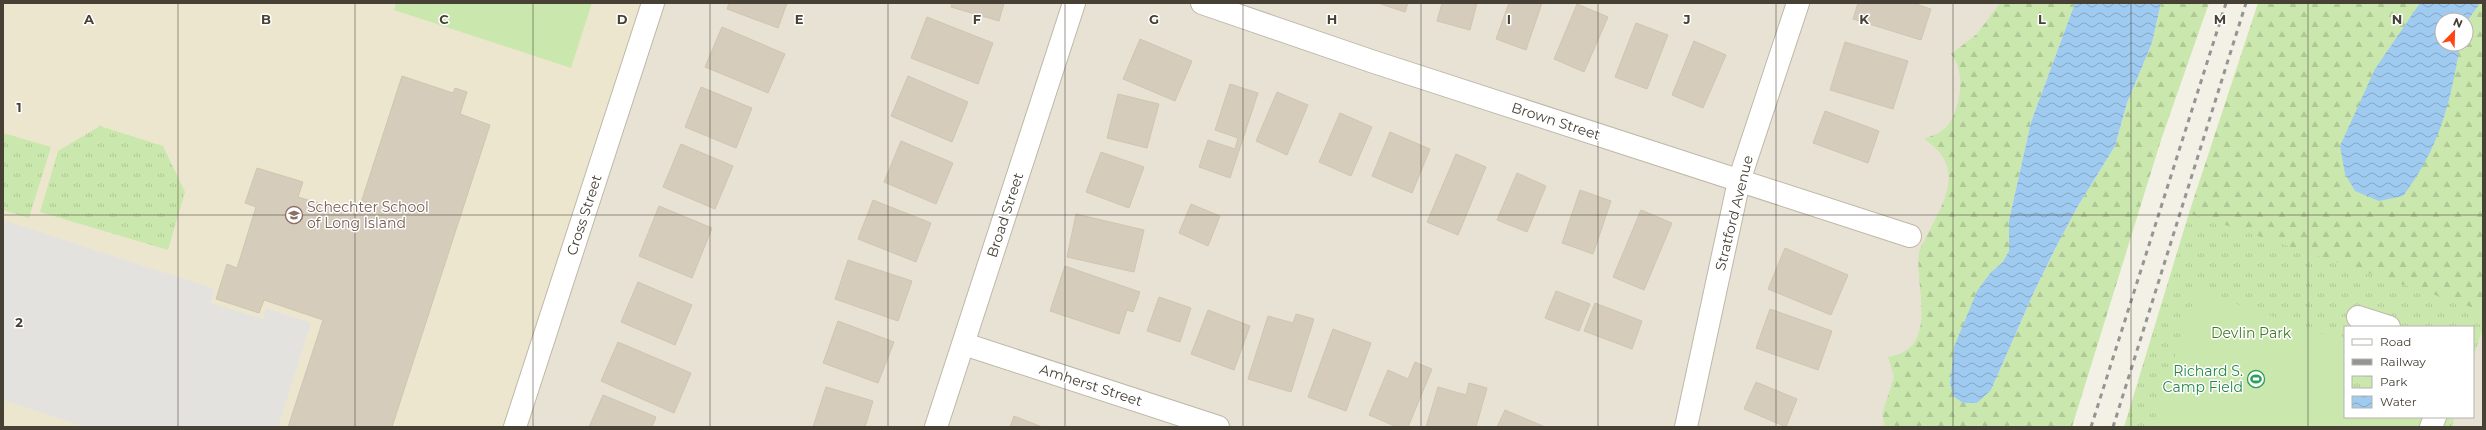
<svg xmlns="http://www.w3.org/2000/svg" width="2486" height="430" font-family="Montserrat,sans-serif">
  <defs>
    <pattern id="forest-firs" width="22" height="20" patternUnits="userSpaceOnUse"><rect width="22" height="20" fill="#cae8ad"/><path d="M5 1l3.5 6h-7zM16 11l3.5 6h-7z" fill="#afc895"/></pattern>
    <pattern id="park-tufts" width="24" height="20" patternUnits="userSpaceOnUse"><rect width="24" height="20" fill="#cae8ad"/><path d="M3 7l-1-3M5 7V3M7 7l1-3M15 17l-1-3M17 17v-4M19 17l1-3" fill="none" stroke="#afc895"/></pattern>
    <pattern id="water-waves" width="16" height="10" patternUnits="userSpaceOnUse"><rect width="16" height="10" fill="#a0cbf1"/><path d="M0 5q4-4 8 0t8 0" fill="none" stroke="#84a6c4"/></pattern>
  </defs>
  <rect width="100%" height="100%" fill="#f3f0e6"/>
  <path fill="#e7e2d4" d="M653,3H2052L1912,427H516Z
    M2483,328V427H2452L2455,417H2473V359Z"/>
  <path fill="#ede6cf" d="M3,3H653L516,427H3Z"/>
  <path fill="url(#forest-firs)" fill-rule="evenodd" d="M2000,3H2075L2031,122L2009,220V251L2002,263L1991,272L1954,347L1950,383L1991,390L2034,292L2056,247L2078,206L2115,146L2127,103L2152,43L2161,3H2209L2161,140L2072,427H1885L1882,414L1894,377L1888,357C1941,349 1914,286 1919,252C1935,214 1974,171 1924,139C1934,135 1944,132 1950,122C1961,104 1966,71 1951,54L1977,34Z
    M2258,3H2483V318L2217,235L2189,213ZM2442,20H2466V44H2442Z"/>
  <path fill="url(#park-tufts)" d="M100,126L163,146L185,192L168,250L40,212L58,151Z
    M3,133L51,147L29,218L3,210Z
    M2189,213L2483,311V328L2473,359V327H2345V417H2455L2452,427H2124Z"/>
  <path fill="#cae8ad" d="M396,3H592L571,68L394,10Z
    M2197,290L2345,342V417H2418L2415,427H2152Z"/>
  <path fill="#e4e2de" d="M3,220L215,289L211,303L263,319L266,308L311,323L278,427H85L3,400Z"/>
  <path fill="url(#water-waves)" d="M2075,3H2161L2152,43L2127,103L2115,146L2078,206L2056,247L2034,292L1991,390L1977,403H1963L1953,396L1950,383L1954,347L1977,291L1991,272L2002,263L2009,251V220L2031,122Z
    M2420,3H2480L2466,23V20H2442V44H2460C2451,102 2439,149 2403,196L2379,201L2355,191L2345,174L2340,146L2375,69Z"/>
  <path fill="#d5ccbb" stroke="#d0c5ae" d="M729,3H787L778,28L727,9Z
    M952,3H1004L999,21L951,7Z
    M1378,3H1408L1405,12Z
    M1442,3H1477L1470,30L1437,21Z
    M1509,3H1542L1526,50L1496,39Z
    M1858,3H1913L1931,9L1921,40L1853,19Z
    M1577,4L1608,17L1584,72L1554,59Z
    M927,17L993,43L978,84L911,58Z
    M1636,23L1668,35L1647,89L1615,77Z
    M722,27L785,54L768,93L705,67Z
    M1140,39L1192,61L1175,101L1123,79Z
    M1694,41L1726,55L1703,108L1672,95Z
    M1845,42L1908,61L1893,109L1830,90Z
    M402,76L453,93L455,88L467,92L460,114L490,125L392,427H288L323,320L264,300L259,313L216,299L227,264L237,268L256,207L245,203L257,168L303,182L298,197L357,215Z
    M908,76L968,102L952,142L891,116Z
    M1230,84L1258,93L1230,178L1199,167L1208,140L1235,149L1238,138L1215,130Z
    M701,87L752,108L736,148L685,127Z
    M1277,92L1308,105L1287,155L1256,141Z
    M1118,94L1159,104L1147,148L1107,138Z
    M1825,111L1879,131L1868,163L1813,143Z
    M1340,113L1372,127L1351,176L1319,162Z
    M1390,132L1430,149L1412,193L1372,176Z
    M901,141L953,163L936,204L884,182Z
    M681,144L733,166L715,209L663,187Z
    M1101,152L1144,167L1129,208L1086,192Z
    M1456,154L1486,167L1458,235L1427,222Z
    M1517,173L1546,186L1527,232L1497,220Z
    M1580,190L1611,201L1593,254L1562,243Z
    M873,200L931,223L916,262L858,239Z
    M1191,204L1220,216L1208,246L1179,233Z
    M659,206L712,228L692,278L639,256Z
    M1641,210L1672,223L1644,290L1613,277Z
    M1076,214L1144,230L1134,272L1067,257Z
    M1785,248L1848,275L1831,315L1768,289Z
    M848,260L912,281L898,321L835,299Z
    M1065,266L1140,292L1133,312L1127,310L1119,334L1050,311Z
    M638,282L692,305L675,345L621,322Z
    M1556,291L1590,304L1579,331L1545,318Z
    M1159,297L1191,308L1180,342L1147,331Z
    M1595,303L1642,321L1632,349L1584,331Z
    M1770,309L1832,331L1818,370L1756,348Z
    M1208,310L1250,326L1234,370L1191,354Z
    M1296,314L1314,319L1291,392L1248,379L1268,316L1293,323Z
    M838,321L894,342L878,383L823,363Z
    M1333,329L1371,343L1346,411L1308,397Z
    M618,342L691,373L674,413L601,381Z
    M1415,362L1432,369L1408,427H1397L1369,415L1388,370L1408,379Z
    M1756,382L1797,399L1786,427L1744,409Z
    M1469,383L1487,388L1476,427H1426L1438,387L1466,395Z
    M826,387L873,401L865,427H813Z
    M603,395L656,417L652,427H589Z
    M1505,410L1545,427H1497Z
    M1014,416L1042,427H1010Z"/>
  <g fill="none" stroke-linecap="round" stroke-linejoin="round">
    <g stroke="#bfb8a8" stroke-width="24">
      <path id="minor" d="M1202,3L1374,62L1910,236
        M2358,317L2389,327
        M964,344L1218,427
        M515,427L653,3
        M936,427L1074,3
        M1686,427L1739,181L1798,3
        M2431,427L2435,417"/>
    </g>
    <use href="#minor" stroke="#fff" stroke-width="22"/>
    <path stroke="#959595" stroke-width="3" stroke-dasharray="5 5" stroke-linecap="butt" d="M2091,427L2226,3
      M2113,427L2246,3"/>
  </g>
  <path fill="none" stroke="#464035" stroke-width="1" stroke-opacity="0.55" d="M178,3V427M355,3V427M533,3V427M710,3V427M888,3V427M1065,3V427M1243,3V427M1421,3V427M1598,3V427M1776,3V427M1953,3V427M2131,3V427M2308,3V427M3,215H2483"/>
  <defs>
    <g id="school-ring" transform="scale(0.9)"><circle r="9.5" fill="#fff" stroke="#8d6e63" stroke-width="1.5"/><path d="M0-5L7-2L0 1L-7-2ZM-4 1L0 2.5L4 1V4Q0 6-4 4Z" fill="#8d6e63"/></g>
    <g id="stadium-ring" transform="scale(0.9)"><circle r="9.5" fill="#fff" stroke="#2e9e5b" stroke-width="1.5"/><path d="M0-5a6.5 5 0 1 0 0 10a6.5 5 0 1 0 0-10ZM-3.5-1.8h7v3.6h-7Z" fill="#2e9e5b"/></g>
  </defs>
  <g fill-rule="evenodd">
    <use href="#school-ring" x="294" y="215"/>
    <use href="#stadium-ring" x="2256" y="379"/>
  </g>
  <g text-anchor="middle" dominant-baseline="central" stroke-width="3" stroke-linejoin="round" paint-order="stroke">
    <g font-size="14" fill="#464035" stroke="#fff">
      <text transform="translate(1556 121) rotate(18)">Brown Street</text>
      <text transform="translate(1734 213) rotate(-76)">Stratford Avenue</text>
      <text transform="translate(584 215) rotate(-72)">Cross Street</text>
      <text transform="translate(1005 215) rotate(-72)">Broad Street</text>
      <text transform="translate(1091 385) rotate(18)">Amherst Street</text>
    </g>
    <g font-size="14" fill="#785e54" stroke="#fff" text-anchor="start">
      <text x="307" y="207">Schechter School<tspan x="307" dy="16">of Long Island</tspan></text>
    </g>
    <g font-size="14" fill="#417927" stroke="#fff">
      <text x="2251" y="333">Devlin Park</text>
    </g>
    <g font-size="14" fill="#27864d" stroke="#fff" text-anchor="end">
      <text x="2243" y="371">Richard S.<tspan x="2243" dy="16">Camp Field</tspan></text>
    </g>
  </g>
  <g font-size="13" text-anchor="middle" font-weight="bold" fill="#464035" stroke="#fff" stroke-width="3" stroke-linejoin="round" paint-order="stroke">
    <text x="89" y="24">A</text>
    <text x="266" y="24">B</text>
    <text x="444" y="24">C</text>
    <text x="622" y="24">D</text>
    <text x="799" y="24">E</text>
    <text x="977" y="24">F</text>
    <text x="1154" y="24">G</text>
    <text x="1332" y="24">H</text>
    <text x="1509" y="24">I</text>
    <text x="1687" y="24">J</text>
    <text x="1864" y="24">K</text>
    <text x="2042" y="24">L</text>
    <text x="2220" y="24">M</text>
    <text x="2397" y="24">N</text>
    <text x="19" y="112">1</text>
    <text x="19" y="327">2</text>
  </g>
  <rect width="2486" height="430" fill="none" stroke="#464035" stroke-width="8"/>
  <rect x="2344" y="326" width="130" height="92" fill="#ffffff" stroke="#b5b3ae"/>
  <rect x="2352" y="339" width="20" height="6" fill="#ffffff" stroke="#b5b3ae"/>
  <text x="2380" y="346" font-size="12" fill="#464035">Road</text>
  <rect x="2352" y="359" width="20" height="6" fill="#959595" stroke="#b5b3ae"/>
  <text x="2380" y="366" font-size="12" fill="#464035">Railway</text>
  <rect x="2352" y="376" width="20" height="12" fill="url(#park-tufts)" stroke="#b5b3ae"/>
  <text x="2380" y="386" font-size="12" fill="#464035">Park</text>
  <rect x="2352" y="396" width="20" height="12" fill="url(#water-waves)" stroke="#b5b3ae"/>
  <text x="2380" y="406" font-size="12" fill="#464035">Water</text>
  <g transform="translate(2454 32) rotate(23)"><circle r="19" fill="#ffffff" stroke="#b5b3ae"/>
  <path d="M0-3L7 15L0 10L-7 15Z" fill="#fe4512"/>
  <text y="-6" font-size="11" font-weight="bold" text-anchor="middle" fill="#464035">N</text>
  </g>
</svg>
